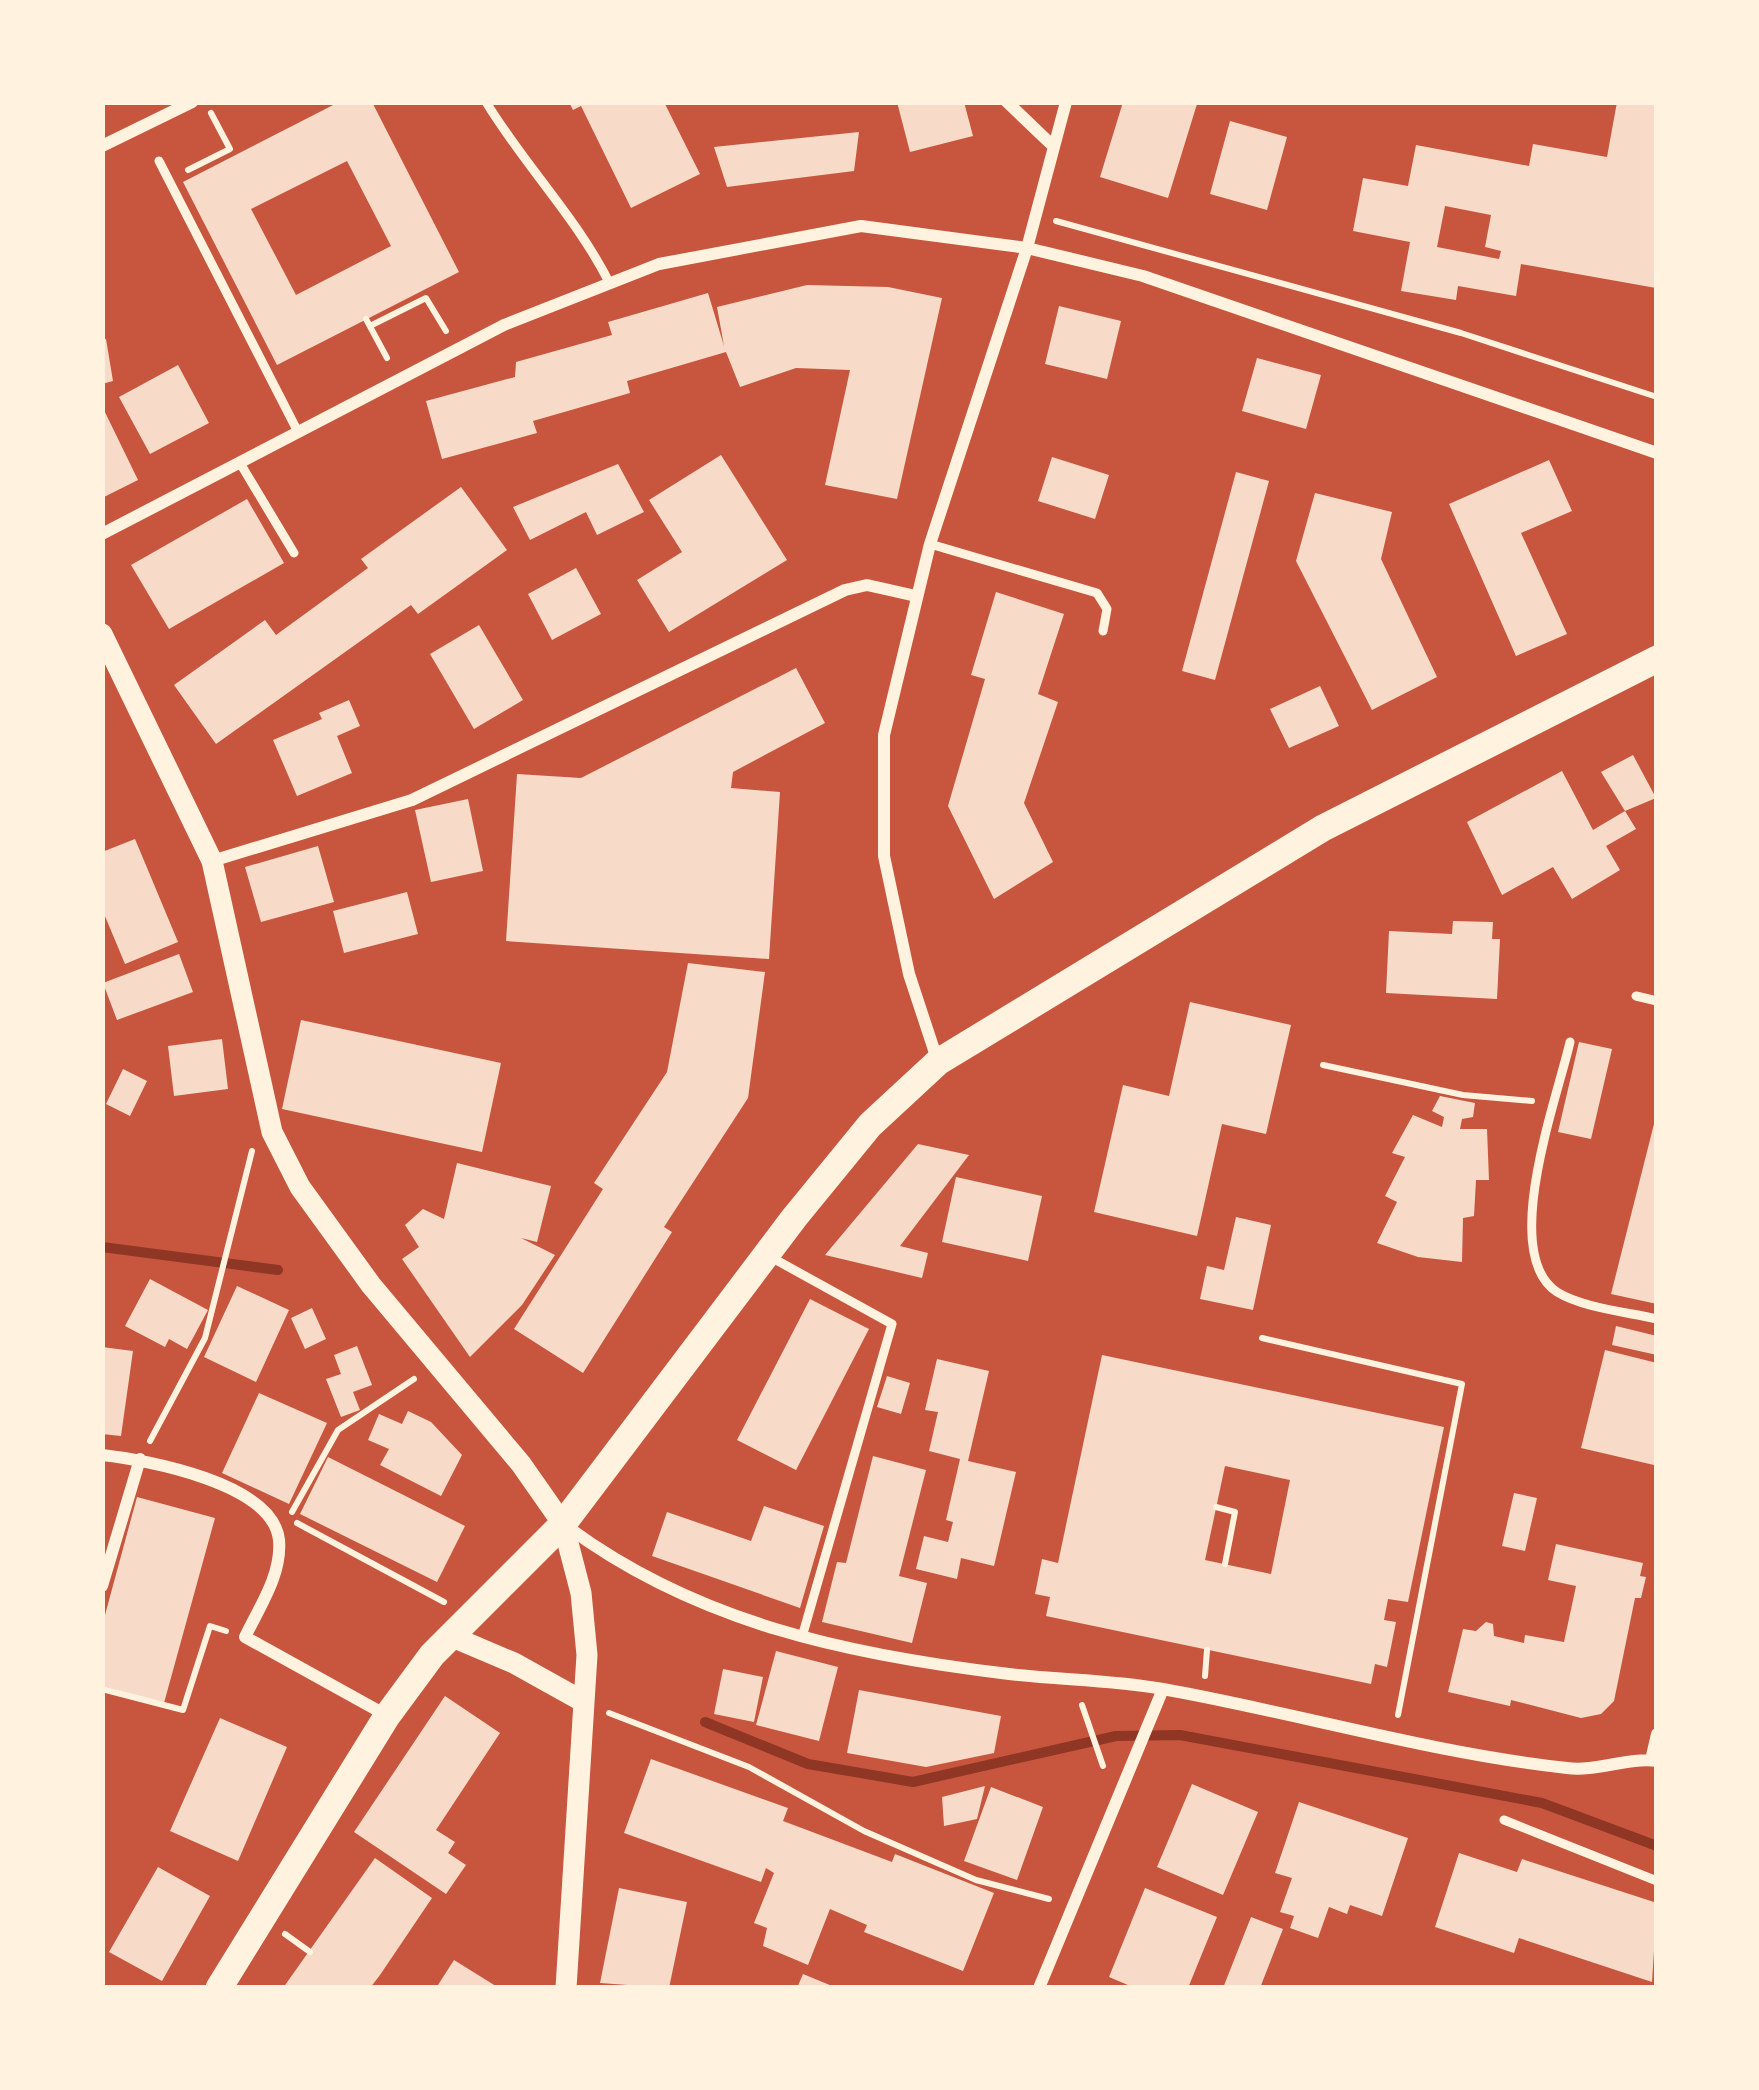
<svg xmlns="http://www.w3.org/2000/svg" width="1759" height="2090" font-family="'PT Sans',sans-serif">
  <rect width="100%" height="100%" fill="#c8553d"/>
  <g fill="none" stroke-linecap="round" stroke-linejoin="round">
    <path stroke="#8f3625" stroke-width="10" d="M102,1247L278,1270
      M705,1722L808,1764L913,1782L1116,1736L1180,1735L1542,1803L1657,1846"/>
  </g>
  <path fill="#f7dbc8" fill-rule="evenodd" d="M339,102H372L459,272L277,365L183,182ZM347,161L391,246L296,295L251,209Z
    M569,102H664L700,174L631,208L581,106L573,110Z
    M897,102H964L973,136L910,152Z
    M1123,102L1197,104L1168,198L1100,177Z
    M1617,102H1657L1656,288L1521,264L1516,296L1458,286L1456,300L1401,291L1410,242L1353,231L1363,178L1408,186L1416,145L1529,166L1533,144L1607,157ZM1445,206L1491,215L1485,247L1501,251L1499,259L1437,247Z
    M1230,121L1287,137L1267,210L1210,194Z
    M859,132L854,171L727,187L714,147Z
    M807,285L888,287L942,298L897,499L825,485L850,370L796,368L740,387L726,352L627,381L630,393L533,421L537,433L442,459L426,401L515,377L516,362L612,335L608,322L708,293L724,346L717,307Z
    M1059,306L1121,321L1107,379L1045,364Z
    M106,339L113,381L102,384V340Z
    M1257,358L1321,375L1306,429L1242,411Z
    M178,365L209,423L150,454L119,397Z
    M102,406L138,480L102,498Z
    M721,455L787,560L669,632L637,580L682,552L649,500Z
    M1052,457L1109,475L1095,519L1038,501Z
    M1549,460L1572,511L1521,533L1567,634L1516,656L1449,504Z
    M618,464L644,512L597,535L586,512L530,540L513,507Z
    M1236,472L1269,481L1215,680L1182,671Z
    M461,487L507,550L418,614L411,605L216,744L174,685L265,620L276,635L368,568L361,559Z
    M1315,493L1392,512L1381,559L1437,677L1372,710L1296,561Z
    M247,499L284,563L169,629L131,565Z
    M576,568L601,614L552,640L528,594Z
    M996,592L1064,614L1038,694L1058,702L1024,803L1053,862L994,899L948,806L985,679L971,675Z
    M479,625L523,700L474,729L430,654Z
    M796,668L825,723L733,772L731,788L780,792L769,959L506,941L517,774L581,778Z
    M1320,686L1339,726L1289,748L1270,709Z
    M349,700L360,726L337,736L352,773L297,796L273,740L322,719L319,713Z
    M1633,755L1656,798L1625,811L1601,772Z
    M1562,771L1593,830L1625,811L1636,829L1606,846L1620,870L1572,899L1553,867L1502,895L1467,822Z
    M468,799L483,871L431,882L415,810Z
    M135,839L178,942L125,964L102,909V852Z
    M318,846L334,902L261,922L245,867Z
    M407,892L418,934L344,953L333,911Z
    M1453,921L1493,922L1492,939H1500L1497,999L1386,993L1389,931L1452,934Z
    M179,954L193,992L117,1020L103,983Z
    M688,963L765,972L748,1098L664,1227L672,1232L583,1373L514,1329L603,1189L594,1183L667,1072Z
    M1190,1002L1291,1025L1266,1134L1222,1124L1197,1236L1094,1212L1123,1085L1169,1096Z
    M301,1020L501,1063L482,1152L282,1109Z
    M222,1039L228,1089L174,1096L168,1046Z
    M1579,1042L1612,1049L1591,1139L1558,1132Z
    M123,1069L147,1081L130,1116L106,1104Z
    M1440,1096L1475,1103L1473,1117L1462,1119L1460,1129H1487L1489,1180H1476L1474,1216L1463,1218L1462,1262L1418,1257L1377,1243L1397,1202L1385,1196L1405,1157L1392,1153L1413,1115L1442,1127L1444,1117L1432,1111Z
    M1655,1120H1657V1304L1611,1294Z
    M918,1144L969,1155L900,1246L928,1253L922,1278L825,1255Z
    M457,1163L551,1186L537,1242L521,1238L555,1255L522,1305L470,1357L402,1259L419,1247L405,1225L423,1209L444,1219Z
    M956,1177L1042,1196L1028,1261L942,1242Z
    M1236,1217L1271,1225L1253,1310L1200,1299L1207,1266L1224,1270Z
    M150,1279L208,1310L187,1349L169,1339L165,1347L125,1326Z
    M237,1286L289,1310L256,1382L204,1357Z
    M810,1299L869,1329L796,1470L737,1440Z
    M312,1308L326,1339L305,1349L291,1318Z
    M1616,1326L1657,1336V1355L1612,1345Z
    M357,1346L372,1385L353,1392L360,1410L341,1417L326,1379L341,1374L334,1355Z
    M102,1347L133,1351L121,1436L102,1434Z
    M1605,1350L1657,1363L1654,1465L1581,1448Z
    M1102,1355L1444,1427L1408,1602L1388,1599L1384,1620L1396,1622L1387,1667L1375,1664L1371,1684L1046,1616L1050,1597L1035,1594L1042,1559L1058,1563ZM1225,1466L1290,1480L1271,1574L1205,1560Z
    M937,1359L989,1371L968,1461L1016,1472L994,1566L961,1558L957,1579L916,1569L924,1536L948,1542L953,1522L946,1520L960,1459L929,1451L938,1412L925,1410Z
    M887,1376L910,1383L901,1414L877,1407Z
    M259,1393L327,1423L289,1504L222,1473Z
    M408,1411L431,1422L462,1455L441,1496L380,1465L389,1449L368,1440L379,1414L402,1424Z
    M873,1456L926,1470L899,1576L927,1583L912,1643L822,1622L837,1562L846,1563Z
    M328,1457L465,1526L437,1582L300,1514Z
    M1514,1493L1537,1498L1525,1551L1502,1546Z
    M137,1497L215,1518L164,1703L102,1686V1626Z
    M764,1506L824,1526L800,1608L652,1556L667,1512L751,1541Z
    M1556,1544L1643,1563L1640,1576L1646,1577L1641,1598H1635L1614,1701L1601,1714L1581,1718L1511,1700L1510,1706L1448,1692L1463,1629L1476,1631L1486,1622L1493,1624L1494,1636L1524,1643L1525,1635L1564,1642L1576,1586L1548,1580Z
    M776,1651L838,1667L819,1741L756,1725Z
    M723,1669L763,1677L754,1722L714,1714Z
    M859,1690L1001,1716L994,1753L926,1767L847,1753Z
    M445,1696L500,1733L436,1830L455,1842L448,1853L466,1865L446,1894L354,1832Z
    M220,1718L287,1747L238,1861L170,1831Z
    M651,1759L788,1808L783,1821L892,1862L895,1854L994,1893L963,1971L864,1932L867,1925L830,1909L808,1965L763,1946L767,1928L754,1923L774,1873L766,1868L761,1882L624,1833Z
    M1192,1784L1258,1812L1223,1895L1157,1867Z
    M985,1786L977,1819L944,1826L942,1797Z
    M991,1787L1043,1807L1017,1880L964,1861Z
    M1299,1802L1408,1838L1382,1916L1350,1905L1347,1914L1329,1907L1318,1938L1290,1928L1294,1916L1280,1912L1292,1878L1275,1873Z
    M1459,1853L1517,1872L1522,1859L1657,1903L1652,1982L1519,1938L1514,1953L1435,1927Z
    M375,1858L432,1898L380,1975L370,1988H283Z
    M158,1867L210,1896L162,1981L109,1952Z
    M619,1888L687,1902L669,1988L600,1983Z
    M1145,1888L1217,1917L1188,1988H1135L1109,1977Z
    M1251,1917L1283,1929L1260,1988H1223Z
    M454,1960L499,1988H436Z
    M803,1974L837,1988H797Z"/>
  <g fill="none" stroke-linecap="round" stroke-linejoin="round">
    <path stroke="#fff3e0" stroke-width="6" d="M188,170L230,149L211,113
      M1056,221L1461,333L1657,397
      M366,319L387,358
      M370,326L426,298L446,331
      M1323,1065L1463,1095L1532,1101
      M1262,1338L1462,1384L1398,1715
      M150,1441L205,1338L252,1151
      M1216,1507L1235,1512L1225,1564
      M292,1512L338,1430L414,1379
      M297,1523L444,1602
      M1205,1676L1207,1650
      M102,1689L183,1710L210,1626L226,1631
      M1082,1705L1103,1766
      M609,1713L749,1767L864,1831L976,1880L1049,1899
      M285,1934L310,1952"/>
    <path stroke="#fff3e0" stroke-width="9" d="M486,102C525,166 577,218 610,284
      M159,161L298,432
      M240,463L294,553
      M930,544L1097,593L1107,609L1103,631
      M1636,996L1657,1001
      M1570,1042C1557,1099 1499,1254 1557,1292C1583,1308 1627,1312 1657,1319
      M767,1255L892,1324L802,1637
      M1504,1820L1657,1881"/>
    <path stroke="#fff3e0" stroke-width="12" d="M1007,102L1052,145
      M102,146L192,102
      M102,534L504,325L659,264L861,226L1027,248L1143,276L1657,453
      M212,861L412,800L845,590L867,585L916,596
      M938,1062L909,974L884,856V735L930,544L1027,248L1066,102
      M102,1455C147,1460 273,1483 279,1540C282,1574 260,1606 245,1637L386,1715
      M565,1525C696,1623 849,1655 1009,1674C1060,1680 1112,1680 1163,1689C1297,1713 1431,1753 1567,1768C1596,1772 1628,1757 1657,1761
      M102,1586L140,1459
      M1651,1760L1657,1734
      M1039,1988L1163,1689"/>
    <path stroke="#fff3e0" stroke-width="21" d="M102,634L212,861L272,1132L300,1187L371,1285L521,1464L563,1524L581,1593L587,1655L566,1988
      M448,1635L514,1663L584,1702"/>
    <path stroke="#fff3e0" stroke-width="27" d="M219,1988L387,1716L432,1655L563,1524L794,1218L870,1125L938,1062L1323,828L1657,659"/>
  </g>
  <rect width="1759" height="2090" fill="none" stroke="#fff3e0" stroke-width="210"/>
</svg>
